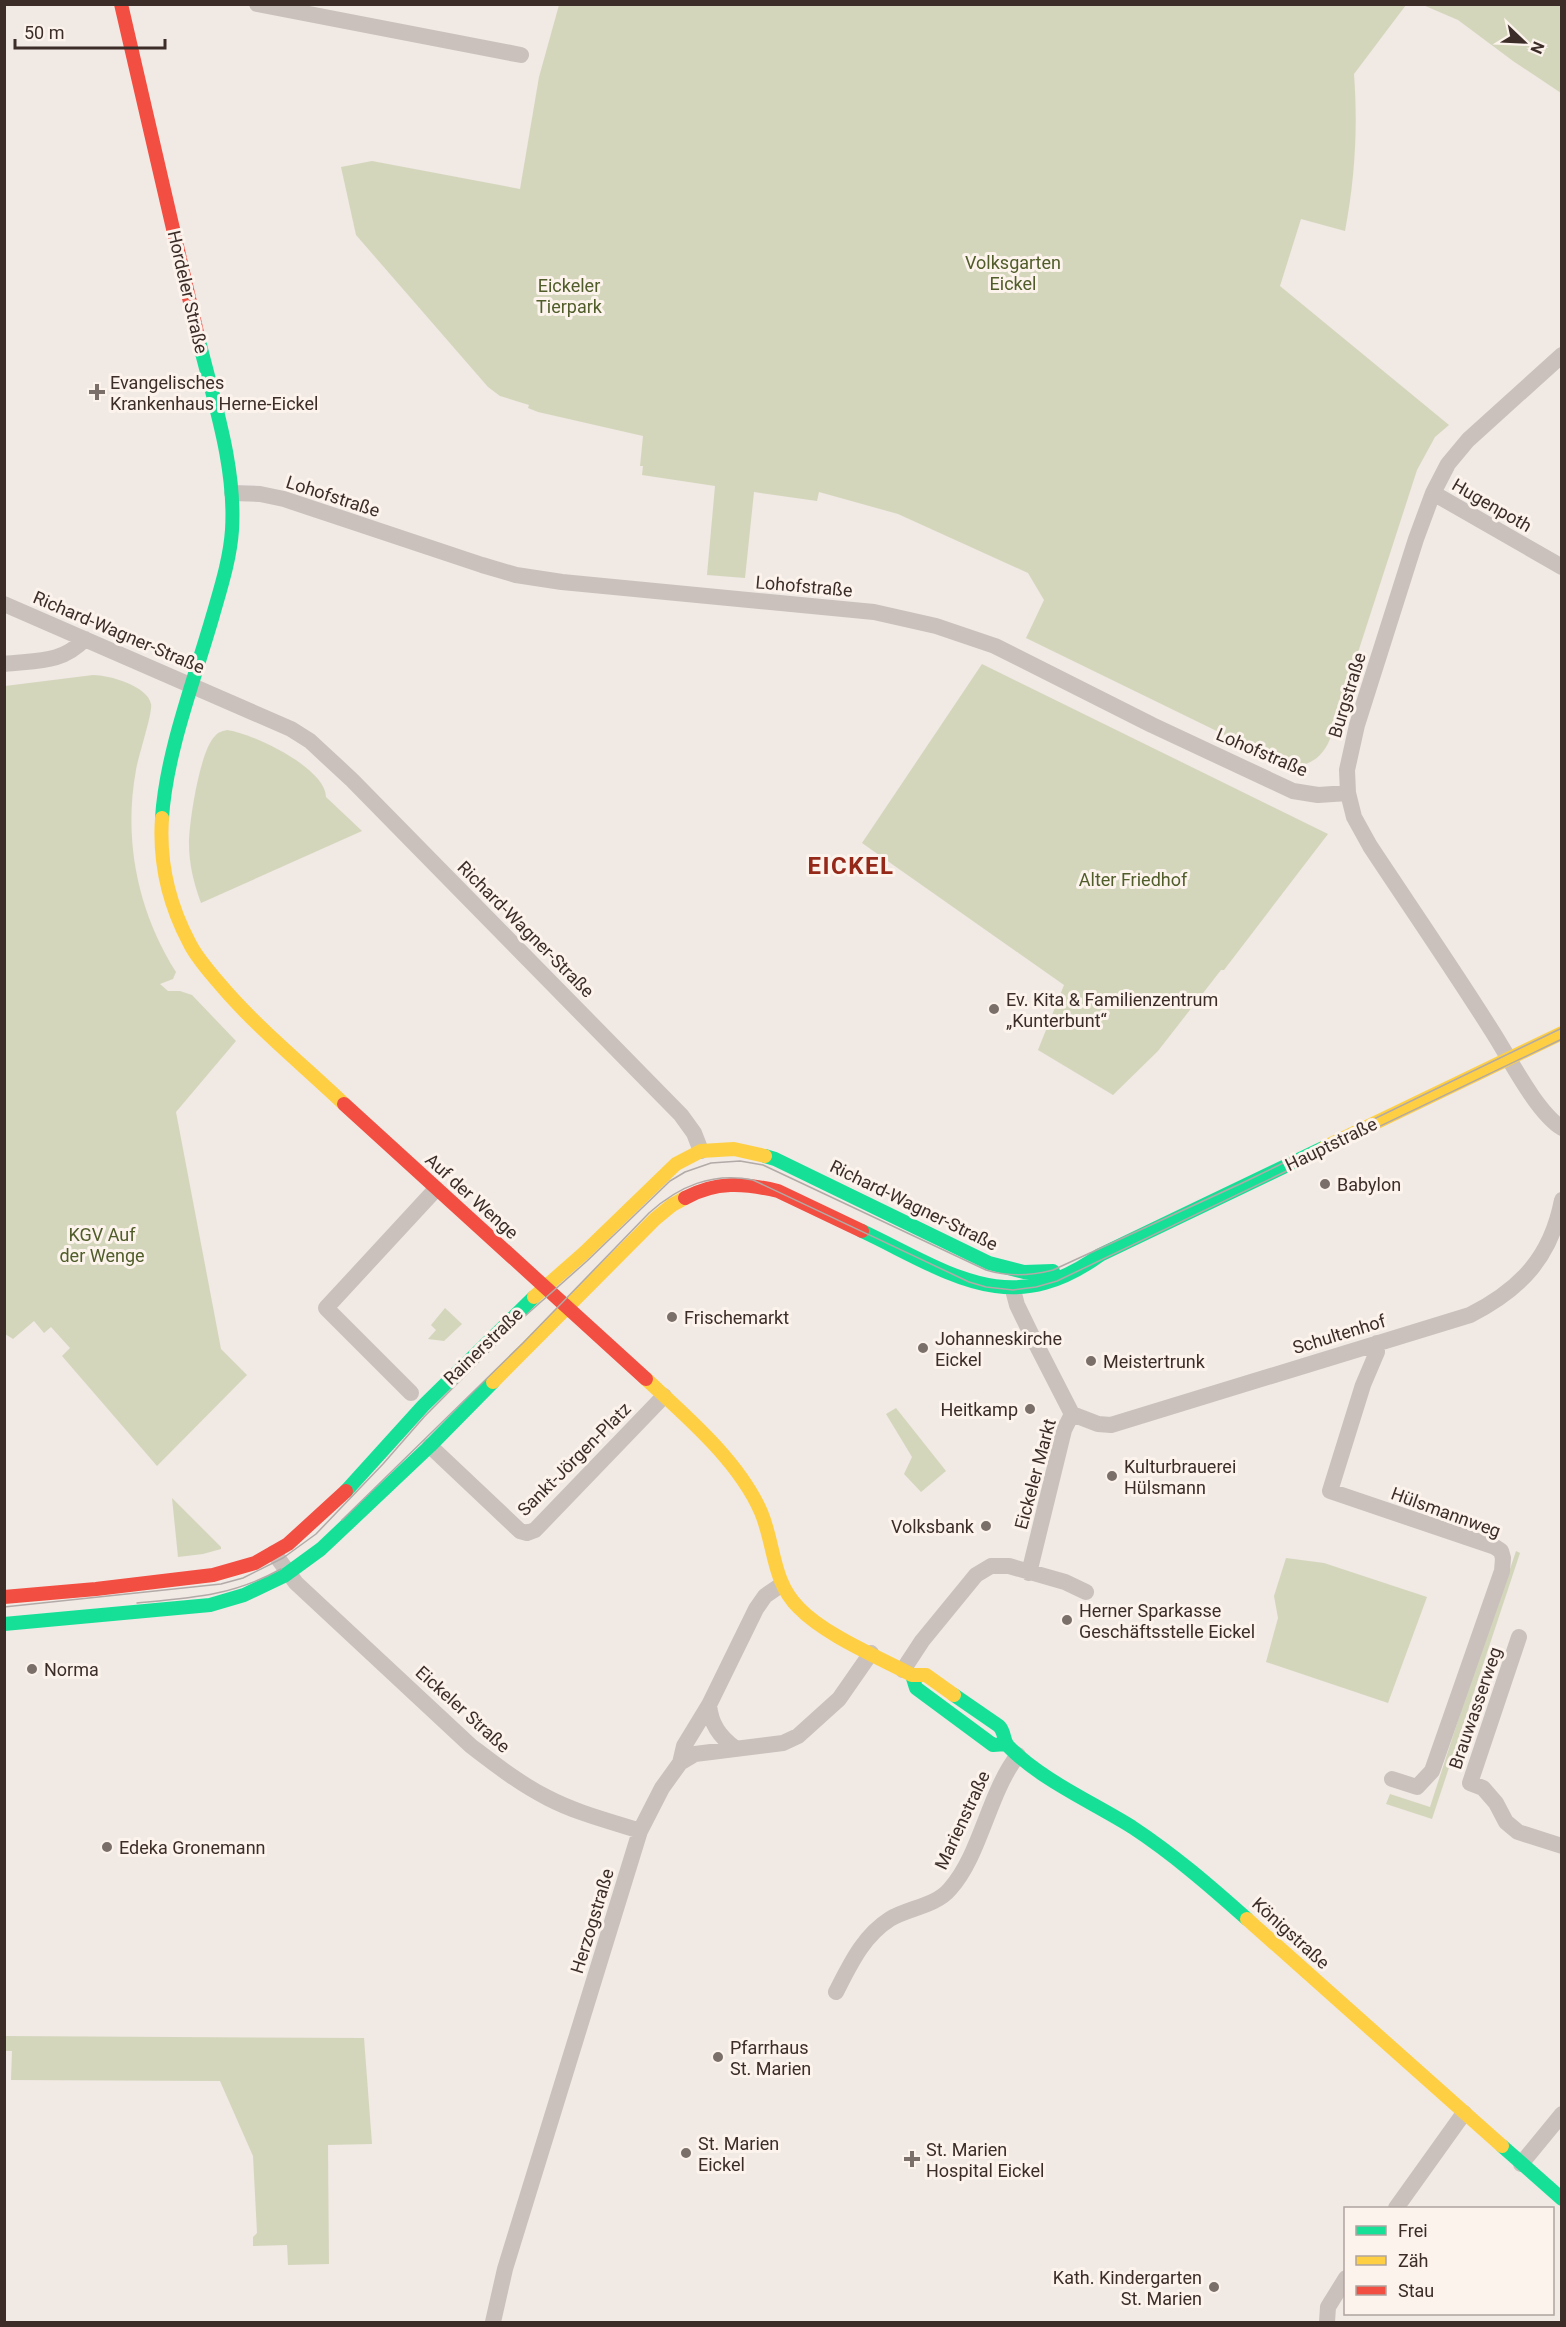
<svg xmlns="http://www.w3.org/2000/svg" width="1566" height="2327" font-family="Roboto,sans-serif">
  <rect width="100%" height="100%" fill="#f0e9e4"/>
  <path fill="#d4d6bc" d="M559,5H1406L1354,74C1358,128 1355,178 1345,231L1301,219L1280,286L1449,425L1435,437L1417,470L1330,739C1321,761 1303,771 1280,762L1026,638L1044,600L1028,573L898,514L819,492L817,501L754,492L745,578L707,575L715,486L642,475L643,466H640L643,436L538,412L528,408L529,405L500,396L488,387L356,235L341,167L372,161L520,189L539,77Z
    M1423,5H1561V93L1513,61L1458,20Z
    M982,664L1328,834L1224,970H1221L1158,1051L1113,1095L1038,1050L1064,985L862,843Z
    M93,675C109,675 148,686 151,704C153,712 138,757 136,770C123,840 138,912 176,972L173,979L160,984L168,991H180L192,995L236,1041L176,1112L221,1349L247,1375L157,1466L62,1356L70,1348L51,1327L44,1333L34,1321L13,1339L5,1334V686Z
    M227,730C252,733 326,768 326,797L362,831L201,903C194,884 189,864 189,844C189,822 200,750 215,736C218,732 223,731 227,730Z
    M445,1308L462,1324L444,1341L428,1339L436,1330L431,1325Z
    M896,1408L946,1471L921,1492L904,1474L912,1457L886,1414Z
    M172,1498L221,1547V1549L203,1554L178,1557Z
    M1516,1551L1520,1553L1432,1819L1386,1804L1390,1794L1430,1807L1504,1578H1507Z
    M1286,1558L1324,1563L1427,1597L1388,1703L1266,1662L1278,1618L1274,1596Z
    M5,2036L364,2038L372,2144L328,2145L329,2264L288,2265L287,2245L253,2246V2237L257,2233L253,2156L220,2081L11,2080L12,2051H5Z"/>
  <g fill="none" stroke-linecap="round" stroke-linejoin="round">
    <path stroke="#cac1bd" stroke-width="16" d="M257,4L521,55
      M1562,355L1468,440L1448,464L1433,493L1416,539L1357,725L1347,770L1348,793L1354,817L1370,846C1411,908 1453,969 1492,1031C1509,1057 1536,1112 1562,1128
      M232,493L260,494L284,499L482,565L516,575L562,582L874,612L936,626L995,646L1152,725L1293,791L1318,795L1348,793
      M1433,493L1562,567
      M4,604L291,729L310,741L352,780L681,1115L694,1133L701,1151
      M4,664C37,660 61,664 85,639
      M1013,1290L1017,1305L1033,1338L1072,1414
      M1377,1343V1352L1363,1385L1330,1491L1495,1547L1501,1551L1503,1558L1502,1571L1432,1771L1417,1787L1392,1779
      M411,1393L326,1308L436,1189
      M1072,1414L1098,1424L1111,1425L1470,1315C1521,1289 1551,1257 1562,1200
      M430,1446L520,1531L527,1533L535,1530L664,1396
      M274,1553L296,1583L471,1746C496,1765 520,1784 548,1798C577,1813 609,1821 640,1831
      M1029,1573L1064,1430L1072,1414
      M1519,1637L1470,1783L1483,1788L1496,1803L1506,1822L1518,1832L1562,1846
      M903,1670L922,1641L976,1575L991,1566H1009L1065,1582L1086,1592
      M709,1705C711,1724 719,1736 735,1748
      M680,1763L684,1746L709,1705L756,1609L765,1596L781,1585
      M836,1992C850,1965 863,1936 890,1919C908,1908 936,1906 950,1889C981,1854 988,1794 1018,1755
      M1521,2164L1562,2114
      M1396,2208L1464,2113
      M493,2322L505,2269L640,1831L662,1788L680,1763L695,1754L783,1743L798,1736L839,1699L871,1653
      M1327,2322L1328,2307L1346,2278"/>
    <path stroke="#16e098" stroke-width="14" d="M162,818C166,753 195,678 213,615C221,587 230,559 232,530C236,467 214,402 199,341
      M765,1156L775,1159L989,1263L1024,1272L1053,1271
      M862,1231C949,1272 1009,1321 1100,1255L1325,1147
      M346,1491L423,1406L534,1297
      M4,1624L210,1605L244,1595L284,1576L321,1549L430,1446L493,1382
      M912,1675L916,1688L993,1745L1006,1744
      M954,1695L999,1726C1005,1732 1003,1740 1008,1746C1041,1780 1092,1802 1132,1827C1173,1854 1210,1886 1247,1919
      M1502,2146L1562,2199"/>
    <path stroke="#ffcf43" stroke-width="14" d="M162,818C159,861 169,904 189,942C196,957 208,970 219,983C256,1027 302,1064 344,1104
      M1325,1147L1562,1033
      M534,1297L584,1253L676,1164L701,1151L734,1149L765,1156
      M646,1379C686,1416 739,1461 761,1512C775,1545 772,1582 799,1608C825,1635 878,1657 912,1675H926L954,1695
      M493,1382L655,1219L672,1205L685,1198
      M1247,1919L1502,2146"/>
    <path stroke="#f24e42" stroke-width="14" d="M121,4L199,341
      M344,1104L646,1379
      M685,1198C716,1181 744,1183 778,1191L862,1231
      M4,1597L96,1589L213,1575L255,1563L288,1544L346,1491"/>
    <path stroke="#b2aaa7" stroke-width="1.5" d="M342,1520L523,1343L649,1213C679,1186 712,1172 753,1180L969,1282L986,1287L1013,1290L1036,1287L1057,1281L1562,1039
      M137,1603C192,1598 232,1596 281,1569
      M4,1607L221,1584L243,1578L283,1558L316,1534L383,1464L424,1417L516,1324L587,1261L670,1181L685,1172L711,1163L740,1161L763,1165L986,1270C1009,1277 1030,1276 1053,1270L1242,1183L1562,1028"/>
  </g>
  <g fill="#7b6f6a" stroke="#fcf3ec" stroke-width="2">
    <path d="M94 383h6v6h6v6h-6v6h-6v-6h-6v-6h6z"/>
    <circle cx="994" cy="1009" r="6"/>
    <circle cx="1325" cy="1184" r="6"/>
    <circle cx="672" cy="1317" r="6"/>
    <circle cx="923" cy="1348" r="6"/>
    <circle cx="1091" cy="1361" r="6"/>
    <circle cx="1030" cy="1409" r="6"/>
    <circle cx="1112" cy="1476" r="6"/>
    <circle cx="986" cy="1526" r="6"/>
    <circle cx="1067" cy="1620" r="6"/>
    <circle cx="32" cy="1669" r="6"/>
    <circle cx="107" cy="1847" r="6"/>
    <circle cx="718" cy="2057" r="6"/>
    <circle cx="686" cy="2153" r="6"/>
    <path d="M909 2150h6v6h6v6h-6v6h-6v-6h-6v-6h6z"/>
    <circle cx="1214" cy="2287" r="6"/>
  </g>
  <g text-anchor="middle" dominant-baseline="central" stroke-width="6" stroke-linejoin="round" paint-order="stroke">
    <g font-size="18" fill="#505d2a" stroke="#fcf3ec">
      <text x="1013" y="262">Volksgarten<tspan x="1013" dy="21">Eickel</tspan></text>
      <text x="569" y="285">Eickeler<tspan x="569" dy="21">Tierpark</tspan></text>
      <text x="1133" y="879">Alter Friedhof</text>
      <text x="102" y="1234">KGV Auf<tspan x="102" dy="21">der Wenge</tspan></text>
    </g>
    <g font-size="18" fill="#3c2d29" stroke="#fcf3ec">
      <text transform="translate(188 292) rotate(77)">Hordeler Straße</text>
      <text transform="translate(333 496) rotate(18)">Lohofstraße</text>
      <text transform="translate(1492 505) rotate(30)">Hugenpoth</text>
      <text transform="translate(804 586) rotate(5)">Lohofstraße</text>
      <text transform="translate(119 632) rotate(23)">Richard-Wagner-Straße</text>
      <text transform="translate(1347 695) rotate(-73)">Burgstraße</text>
      <text transform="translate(1262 752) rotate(23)">Lohofstraße</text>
      <text transform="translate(526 929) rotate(45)">Richard-Wagner-Straße</text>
      <text transform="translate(1331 1144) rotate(-26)">Hauptstraße</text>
      <text transform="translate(472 1196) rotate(42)">Auf der Wenge</text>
      <text transform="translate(914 1205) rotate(26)">Richard-Wagner-Straße</text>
      <text transform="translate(1339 1334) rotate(-17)">Schultenhof</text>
      <text transform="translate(483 1346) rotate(-44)">Rainerstraße</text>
      <text transform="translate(574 1459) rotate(-45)">Sankt-Jörgen-Platz</text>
      <text transform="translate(1035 1474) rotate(-75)">Eickeler Markt</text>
      <text transform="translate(1446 1512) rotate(20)">Hülsmannweg</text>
      <text transform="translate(1475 1708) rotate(-71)">Brauwasserweg</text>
      <text transform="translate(463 1709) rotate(42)">Eickeler Straße</text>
      <text transform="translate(962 1820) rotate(-65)">Marienstraße</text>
      <text transform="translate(592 1921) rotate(-73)">Herzogstraße</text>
      <text transform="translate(1291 1933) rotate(42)">Königstraße</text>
    </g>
    <g font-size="18" fill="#3c2d29" stroke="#fcf3ec" text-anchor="start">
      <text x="110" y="382">Evangelisches<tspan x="110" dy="21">Krankenhaus Herne-Eickel</tspan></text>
      <text x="1006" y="999">Ev. Kita &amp; Familienzentrum<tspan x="1006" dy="21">„Kunterbunt“</tspan></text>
      <text x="1337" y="1184">Babylon</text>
      <text x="684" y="1317">Frischemarkt</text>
      <text x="935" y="1338">Johanneskirche<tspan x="935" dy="21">Eickel</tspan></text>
      <text x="1103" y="1361">Meistertrunk</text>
      <text x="1018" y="1409" text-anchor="end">Heitkamp</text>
      <text x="1124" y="1466">Kulturbrauerei<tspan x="1124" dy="21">Hülsmann</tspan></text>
      <text x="974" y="1526" text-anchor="end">Volksbank</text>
      <text x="1079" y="1610">Herner Sparkasse<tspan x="1079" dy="21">Geschäftsstelle Eickel</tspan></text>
      <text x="44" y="1669">Norma</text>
      <text x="119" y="1847">Edeka Gronemann</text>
      <text x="730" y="2047">Pfarrhaus<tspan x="730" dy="21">St. Marien</tspan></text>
      <text x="698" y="2143">St. Marien<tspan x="698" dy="21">Eickel</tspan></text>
      <text x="926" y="2149">St. Marien<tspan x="926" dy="21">Hospital Eickel</tspan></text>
      <text x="1202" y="2277" text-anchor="end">Kath. Kindergarten<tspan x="1202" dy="21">St. Marien</tspan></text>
    </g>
    <g font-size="24" font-weight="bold" letter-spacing="1.5" fill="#942819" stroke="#fcf3ec">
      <text x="851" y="866">EICKEL</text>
    </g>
  </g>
  <rect width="1566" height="2327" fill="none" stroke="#3c2d29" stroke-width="12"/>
  <rect x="1344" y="2207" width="210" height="108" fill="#fcf3ec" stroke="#afa49e" stroke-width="1.5"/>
  <rect x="1356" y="2226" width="30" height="9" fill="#16e098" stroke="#afa49e" stroke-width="1.5"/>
  <text x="1398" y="2237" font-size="18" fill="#3c2d29">Frei</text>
  <rect x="1356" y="2256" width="30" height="9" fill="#ffcf43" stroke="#afa49e" stroke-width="1.5"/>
  <text x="1398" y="2267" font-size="18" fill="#3c2d29">Zäh</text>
  <rect x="1356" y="2286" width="30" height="9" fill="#f24e42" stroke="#afa49e" stroke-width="1.5"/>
  <text x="1398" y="2297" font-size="18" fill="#3c2d29">Stau</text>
  <g transform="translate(1524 42) rotate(113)" stroke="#fcf3ec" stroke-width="4.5" paint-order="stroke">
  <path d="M0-4.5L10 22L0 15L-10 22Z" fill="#3c2d29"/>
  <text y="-9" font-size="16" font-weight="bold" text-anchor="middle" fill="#3c2d29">N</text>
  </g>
  <path d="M15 39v9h150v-9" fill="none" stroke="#3c2d29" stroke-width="3"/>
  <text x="24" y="39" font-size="18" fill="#3c2d29" stroke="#fcf3ec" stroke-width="4.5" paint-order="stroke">50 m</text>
</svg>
